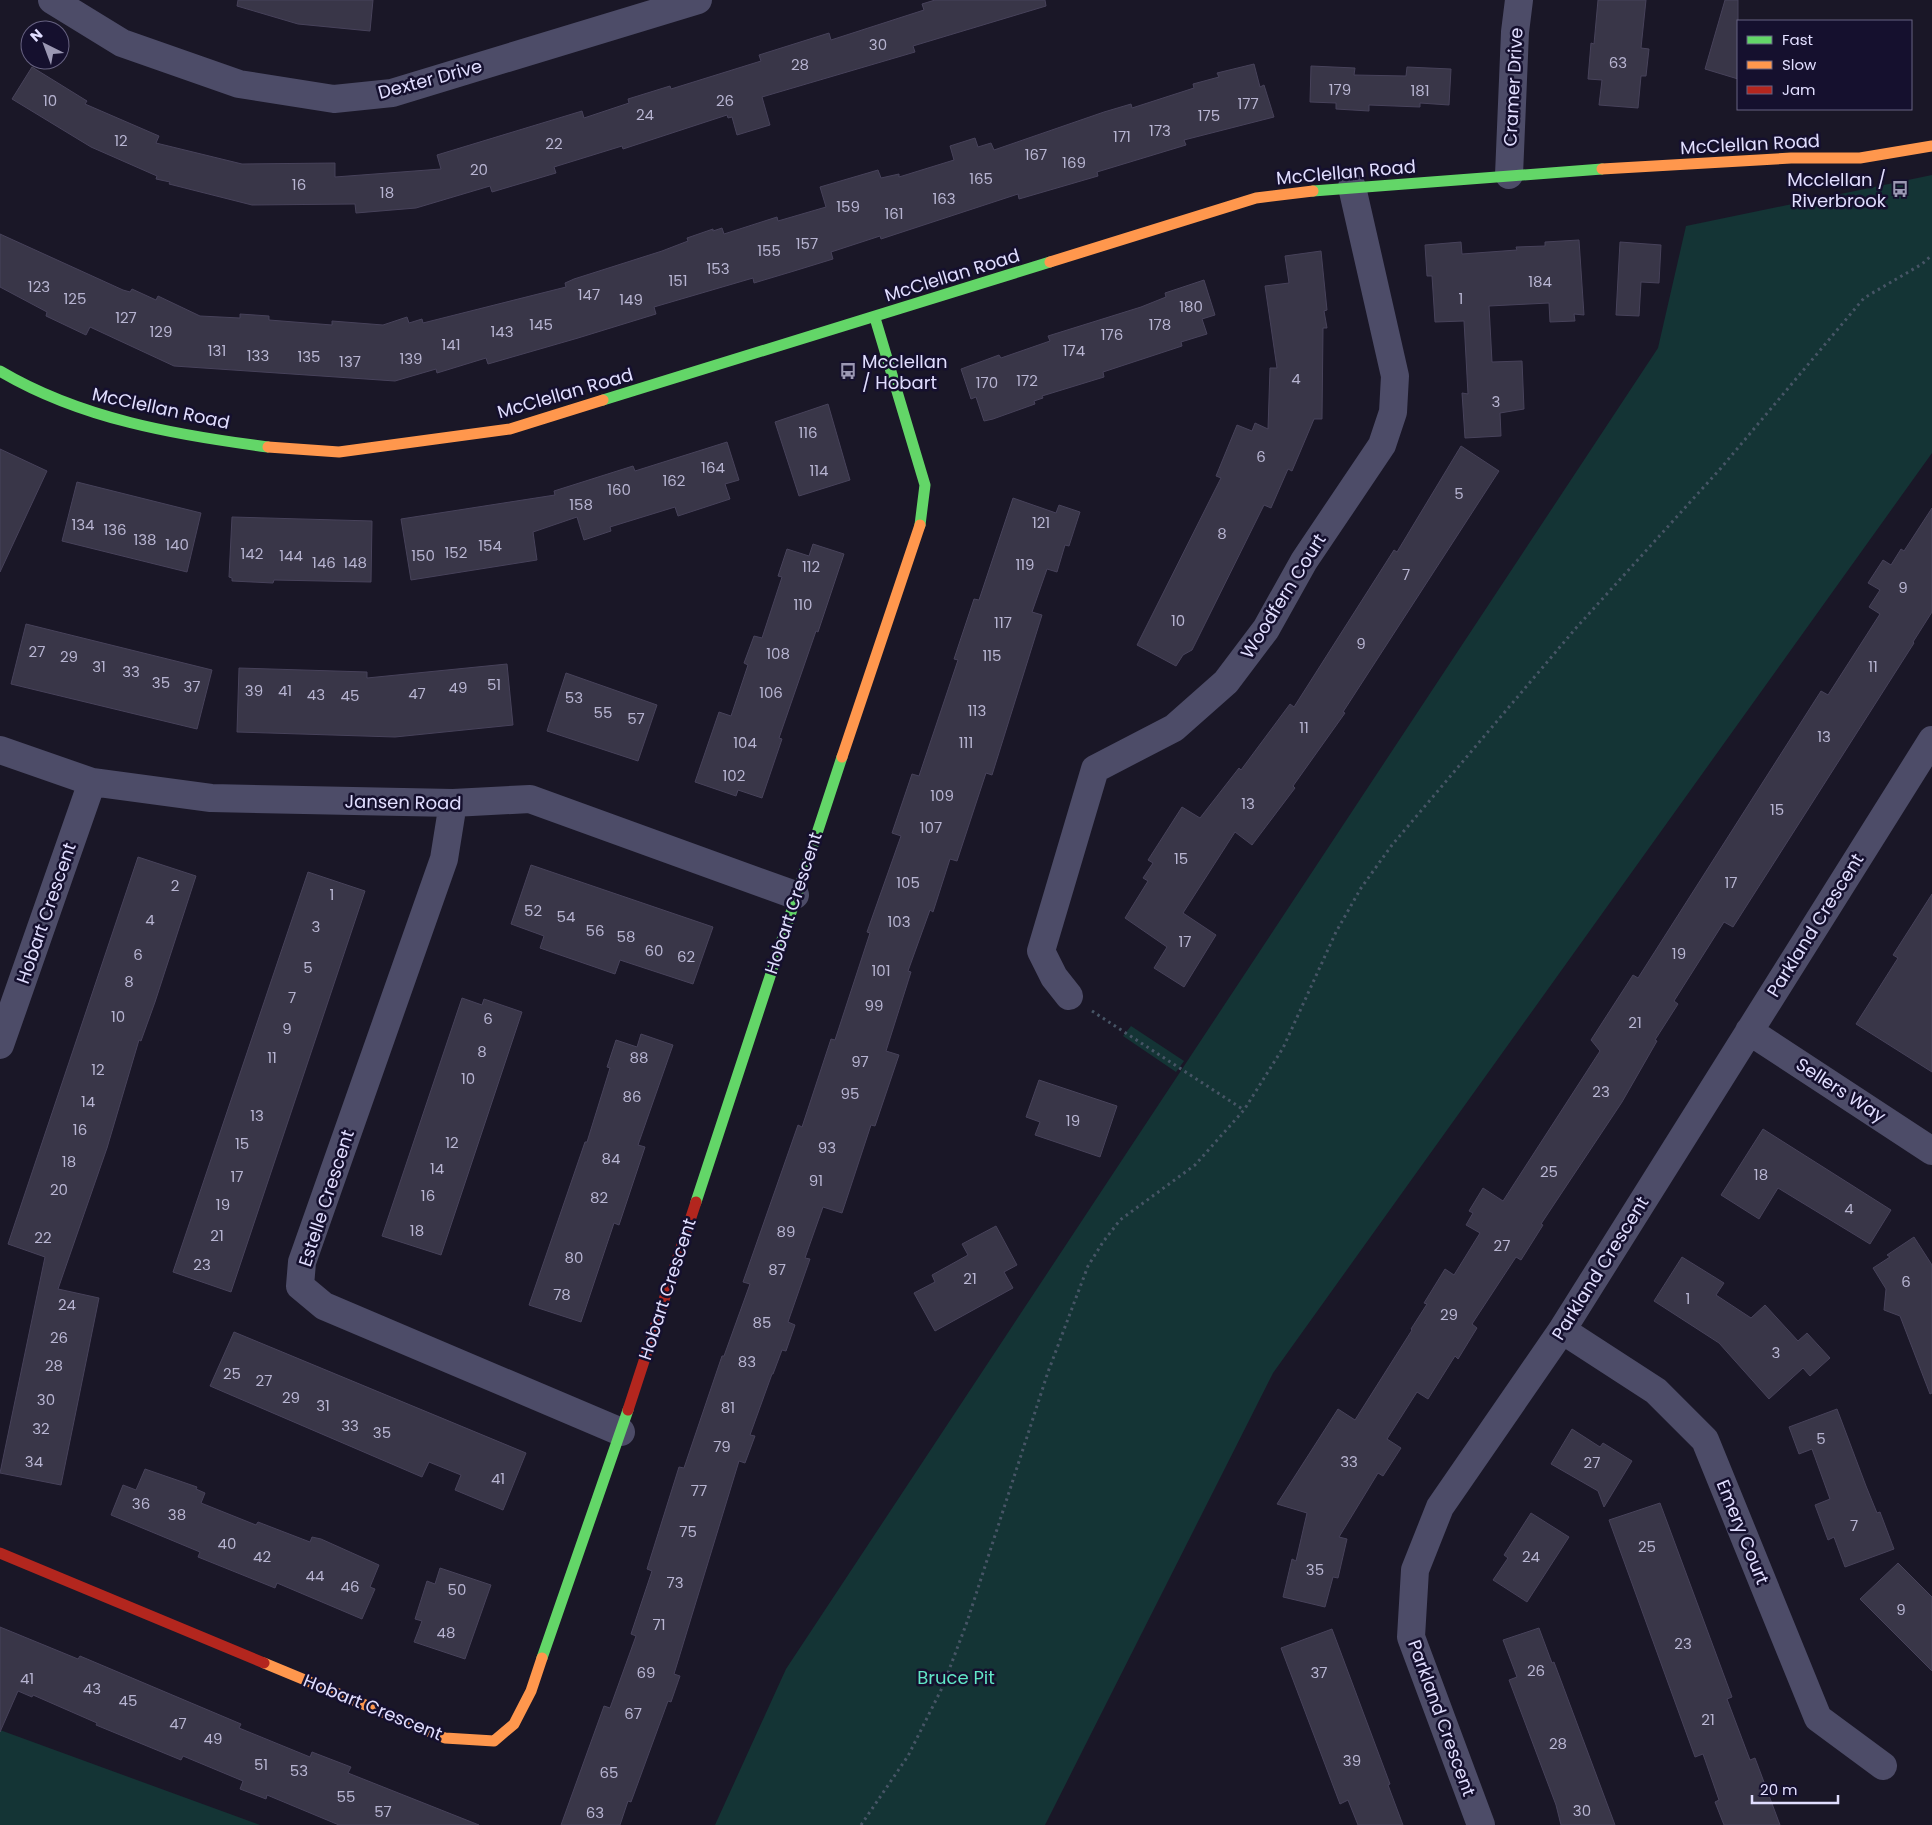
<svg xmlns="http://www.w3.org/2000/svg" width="1932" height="1825" font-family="Poppins,sans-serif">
  <rect width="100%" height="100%" fill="#1a1727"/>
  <path fill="#143435" d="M1932,175V453L1273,1373L1045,1825H715L786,1669L1658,348L1686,226Z
    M1131,1026L1184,1061L1176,1072L1123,1036Z
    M0,1730L260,1825H0Z"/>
  <path fill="#393648" stroke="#47425a" d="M238,0H373L370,31L298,24L237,6Z
    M935,0H1045L1046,6L913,46L915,52L762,97L770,125L737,135L732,117L728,118L727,115L623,149L622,146L554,167L556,173L492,192L490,186L416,208L356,213L355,204L252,205L169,184L170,182L156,179L157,176L91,147L12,99L32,67L87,101L85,104L159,136L156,143L242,164L335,163V177L441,169L437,155L582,111L584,118L629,103L628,99L670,86L671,89L761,61L759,55L829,33L831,40L924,10L922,4Z
    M1598,0H1646L1641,48L1649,49L1646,76H1641L1638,108L1599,105L1602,80L1588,79L1591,43L1594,44Z
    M1725,0H1738V79L1705,69Z
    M1254,64L1260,87L1264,85L1274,117L1184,140L1186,145L1097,172L1098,176L1019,199L1018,194L881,239L880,236L831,252L833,259L794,271L754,283L753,278L654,307L656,314L578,338L488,364L486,358L437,373L436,369L395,381L174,366L90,327L86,335L46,316L47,312L0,287V234L123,290L130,292L132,289L156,300L158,296L200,316L240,318V314L269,316V320L332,325V321L383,325L407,317L409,323L422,319L423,323L566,287L565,283L574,279L662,251L688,241L687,238L713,229V231L722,228L724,234L777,217L778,221L826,207L820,187L878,170L881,178L899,174V177L954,160L950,146L975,138L978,147L991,143L994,150L1104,112L1131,104L1132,108L1194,88L1193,84L1219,77L1217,73Z
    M1311,66L1355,68L1354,75L1406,76L1407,67L1451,69L1449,105L1420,103V107L1369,105V111L1336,109V103L1310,102Z
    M1579,240L1584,315L1574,314L1575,321L1550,322L1549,303L1489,306L1492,362L1522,361L1524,409L1500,413L1501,436L1465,438L1462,393L1468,394L1464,321L1435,322L1432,276H1427L1425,245L1461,242L1462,254L1517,250L1516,247L1545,246V242Z
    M1620,242L1661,245L1659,283L1641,282L1639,316L1616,315Z
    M1321,251L1327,310L1324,311L1327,328H1323L1322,419H1314L1292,471L1288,469L1271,508L1264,505L1192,650L1183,655L1176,666L1137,645L1221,478L1216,476L1237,425L1252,431L1255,423L1268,429L1270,368H1277L1265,286L1289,283L1285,256Z
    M1204,280L1215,315L1202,319L1207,334L1181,342L1182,346L1103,372L1104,377L1042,396L1043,398L1034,401L1035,404L993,419L984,421L976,397L971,399L961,369L999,355L1001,358L1050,341L1048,336L1141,307L1166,297L1165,293Z
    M828,404L850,480L799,496L775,422Z
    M727,442L739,480L725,484L730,499L678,516L675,507L610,527L611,531L584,540L577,517L533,532L537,560L411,580L401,519L555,495L554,491L633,466L635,471Z
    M1461,446L1499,471L1343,712L1345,713L1293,786L1295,788L1252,845L1235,832L1183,913L1216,935L1184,987L1154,968L1167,947L1125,918L1148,881L1143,878L1153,863L1148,860L1182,807L1200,818L1239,768L1241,770L1290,704L1294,707L1394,550L1397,552Z
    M0,449L47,471L0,572Z
    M77,482L201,513L187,572L62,541Z
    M1013,498L1056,513L1059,505L1080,512L1069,546L1065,545L1057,572L1047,569L1032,612L1042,615L992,775L986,773L957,861L950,859L933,912L930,910L908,971L911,972L886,1051L899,1055L875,1126L871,1125L842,1213L823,1207L805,1258L810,1259L788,1322L795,1325L786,1351L782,1350L773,1374H772L750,1435L755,1436L745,1463L739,1461L674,1674L680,1676L671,1702L668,1701L631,1802L628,1801L620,1825H561L604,1706L610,1708L636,1636L631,1634L652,1571L647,1569L679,1467L684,1468L722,1356H724L750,1284L743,1282L798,1125L802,1127L831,1039L835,1040L870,933L867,932L901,836L892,833L912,774L919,776L958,660L954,659L974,599L979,600Z
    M1932,508V612L1913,642L1914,643L1733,927L1724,922L1674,1001L1678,1004L1655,1040L1657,1041L1622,1102L1541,1224L1543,1225L1521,1260L1516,1257L1472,1324L1477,1328L1458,1359L1455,1356L1428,1399L1417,1392L1387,1439L1401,1448L1383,1476L1378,1473L1339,1537L1347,1539L1338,1578L1333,1577L1325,1607L1283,1597L1292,1559L1296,1561L1307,1513L1277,1504L1338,1409L1355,1420L1412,1330L1411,1329L1427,1304L1424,1303L1445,1269L1454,1275L1480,1233L1466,1225L1473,1213L1469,1211L1483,1188L1503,1201L1600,1051L1591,1040L1633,975L1638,978L1821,691L1828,695L1880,614L1869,607L1880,590L1868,583L1883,560L1891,565L1901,549L1904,551Z
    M232,517L372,521L371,582L274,580L273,583L232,581V578L229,577Z
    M813,544L844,554L818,632L816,631L779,738L782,739L762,798L738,790L736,796L695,782L719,712L731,716L748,665L744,663L754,636L762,638L782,577L778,576L787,549L809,556Z
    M26,624L212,670L197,729L11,684Z
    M507,664L513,725L395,737L237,732L239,668L367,672V678Z
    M566,673L657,705L638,761L547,731Z
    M138,857L196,876L155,1002L141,1041L139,1040L107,1148L58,1289L99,1298L61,1485L0,1473L45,1257L8,1244Z
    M531,865L713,927L693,984L620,960L615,974L540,948L544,936L511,924Z
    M308,872L365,891L231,1292L173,1272Z
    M1932,894V1072L1856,1024L1898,958L1893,955Z
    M462,998L482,1005L484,999L522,1012L441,1255L382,1236Z
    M641,1034L673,1045L638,1145L645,1147L619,1225L614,1223L581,1322L529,1305L585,1142H587L610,1068L607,1067L616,1040L637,1047Z
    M1039,1080L1117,1106L1100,1157L1035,1135L1040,1122L1026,1117Z
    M1763,1129L1891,1210L1870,1244L1778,1188L1759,1219L1721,1195Z
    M996,1226L1017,1265L1004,1272L1013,1288L935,1331L914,1293L935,1282L932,1275L968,1255L962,1244Z
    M1914,1237L1932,1265V1393L1930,1394L1900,1316L1884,1310L1886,1289L1873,1268L1890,1257L1887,1255Z
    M1682,1257L1724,1283L1716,1295L1751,1318L1765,1305L1798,1341L1807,1333L1830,1358L1810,1376L1803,1368L1769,1399L1719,1343L1654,1301Z
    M234,1332L526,1453L503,1510L455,1490L461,1475L429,1462L422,1477L210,1386Z
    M1837,1409L1866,1486L1877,1513L1880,1512L1894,1549L1845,1567L1834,1537L1828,1540L1815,1505L1830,1499L1812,1449L1799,1454L1789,1427Z
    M1572,1429L1600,1447L1603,1443L1632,1461L1604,1507L1598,1491L1551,1464Z
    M145,1469L197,1487L196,1489L205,1493L201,1503L256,1525L258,1522L310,1542L312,1537L321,1539L379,1565L370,1587L375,1589L362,1619L277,1583L275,1588L198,1557L200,1552L111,1515L123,1485L136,1490Z
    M1660,1503L1732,1697L1727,1699L1750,1760L1755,1758L1780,1825H1724L1715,1802L1719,1800L1703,1754L1695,1757L1609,1520Z
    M1531,1513L1569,1537L1527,1602L1493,1580L1508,1558L1504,1555Z
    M1898,1563L1932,1597V1671L1860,1599Z
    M440,1568L491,1585L465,1659L414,1642L422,1621L415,1619L427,1581L435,1584Z
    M0,1627L78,1659L80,1656L241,1724L239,1728L310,1757L312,1752L351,1767L348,1773L479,1825H339L267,1795L266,1799L240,1789L243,1781L183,1756L181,1760L96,1725L97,1723L33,1695L32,1697L18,1691L0,1732Z
    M1539,1628L1552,1663L1554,1662L1615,1825H1561L1556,1805L1509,1680L1517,1677L1503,1640Z
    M1332,1629L1390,1784L1388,1785L1403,1825H1358L1348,1800L1340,1804L1281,1648Z"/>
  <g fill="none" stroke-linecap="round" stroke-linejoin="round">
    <path stroke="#475566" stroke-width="3" stroke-dasharray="2.5 4" stroke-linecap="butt" d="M1092,1011L1244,1110
      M861,1825L908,1756L943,1686L967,1622L1048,1372L1088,1266L1103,1242L1120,1220L1195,1165L1244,1110L1283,1048L1336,932L1361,888L1392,845L1576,628L1721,468L1864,298L1922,264L1932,255"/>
    <path stroke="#4d4c68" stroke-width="28" d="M52,0L122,43L239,84L334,99L392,93L698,0
      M1509,175L1515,32L1519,0
      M0,750L92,782L211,798L453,803L530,799L795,895
      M453,803L444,859L302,1262L300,1286L324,1306L621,1432
      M1069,996L1054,977L1041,951L1095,769L1174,728L1226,682L1266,629L1304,561L1382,445L1393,412L1395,376L1352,187
      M1749,1031L1932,1151
      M0,1045L92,782
      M1562,1330L1656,1391L1705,1440L1818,1718L1883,1766
      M1481,1825L1411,1637L1415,1570L1440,1507L1562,1330L1932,740"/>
    <path stroke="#63d668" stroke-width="11" d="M1313,191L1602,169
      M875,318L925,485L920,525
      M0,371C81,419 176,435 268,447
      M603,400L1050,262
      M696,1202L842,757
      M542,1658L628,1410"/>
    <path stroke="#ff974d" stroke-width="11" d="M1602,169L1791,158H1860L1932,146
      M1050,262L1256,198L1313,191
      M268,447L339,452L510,429L603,400
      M842,757L920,525
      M264,1663L445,1738L494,1741L514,1724L531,1691L542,1658"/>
    <path stroke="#b3261e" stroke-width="11" d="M628,1410L696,1202
      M0,1553L264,1663"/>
  </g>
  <defs>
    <g id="bus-bare" transform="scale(1.35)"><path d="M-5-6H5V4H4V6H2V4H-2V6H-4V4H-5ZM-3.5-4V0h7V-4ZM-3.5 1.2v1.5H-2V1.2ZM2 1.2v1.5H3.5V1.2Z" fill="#9b98b3" stroke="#15102e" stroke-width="2.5" paint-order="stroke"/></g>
  </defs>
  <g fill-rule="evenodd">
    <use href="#bus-bare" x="1900" y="189"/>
    <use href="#bus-bare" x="848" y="371"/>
  </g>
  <g text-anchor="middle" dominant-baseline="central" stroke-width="5" stroke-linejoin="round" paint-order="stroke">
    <g font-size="15" fill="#b7b4d1">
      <text x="878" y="44">30</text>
      <text x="1618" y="62">63</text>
      <text x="800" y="64">28</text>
      <text x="1340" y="89">179</text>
      <text x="1420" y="90">181</text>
      <text x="50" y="100">10</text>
      <text x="725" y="100">26</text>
      <text x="1248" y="103">177</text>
      <text x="645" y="114">24</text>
      <text x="1209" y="115">175</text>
      <text x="1160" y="130">173</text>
      <text x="1122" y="136">171</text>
      <text x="121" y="140">12</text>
      <text x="554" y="143">22</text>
      <text x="1036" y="154">167</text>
      <text x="1074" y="162">169</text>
      <text x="479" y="169">20</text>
      <text x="981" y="178">165</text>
      <text x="299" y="184">16</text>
      <text x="387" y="192">18</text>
      <text x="944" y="198">163</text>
      <text x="848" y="206">159</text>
      <text x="894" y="213">161</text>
      <text x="807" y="243">157</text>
      <text x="769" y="250">155</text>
      <text x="718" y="268">153</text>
      <text x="678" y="280">151</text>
      <text x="1540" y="281">184</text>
      <text x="39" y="286">123</text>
      <text x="589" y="294">147</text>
      <text x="75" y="298">125</text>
      <text x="1461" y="298">1</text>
      <text x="631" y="299">149</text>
      <text x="1191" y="306">180</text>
      <text x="126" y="317">127</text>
      <text x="541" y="324">145</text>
      <text x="1160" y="324">178</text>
      <text x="161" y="331">129</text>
      <text x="502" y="331">143</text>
      <text x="1112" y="334">176</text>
      <text x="451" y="344">141</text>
      <text x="217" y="350">131</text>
      <text x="1074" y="350">174</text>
      <text x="258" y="355">133</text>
      <text x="309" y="356">135</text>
      <text x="411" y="358">139</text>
      <text x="350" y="361">137</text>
      <text x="1296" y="378">4</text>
      <text x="1027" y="380">172</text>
      <text x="987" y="382">170</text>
      <text x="1496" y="401">3</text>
      <text x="808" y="432">116</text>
      <text x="1261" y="456">6</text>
      <text x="713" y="467">164</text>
      <text x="819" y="470">114</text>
      <text x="674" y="480">162</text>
      <text x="619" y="489">160</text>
      <text x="1459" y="493">5</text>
      <text x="581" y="504">158</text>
      <text x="1041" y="522">121</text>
      <text x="83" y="524">134</text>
      <text x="115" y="529">136</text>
      <text x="1222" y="533">8</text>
      <text x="145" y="539">138</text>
      <text x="177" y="544">140</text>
      <text x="490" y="545">154</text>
      <text x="456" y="552">152</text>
      <text x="252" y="553">142</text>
      <text x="291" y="555">144</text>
      <text x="423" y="555">150</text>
      <text x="324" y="562">146</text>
      <text x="355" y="562">148</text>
      <text x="1025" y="564">119</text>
      <text x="811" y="566">112</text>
      <text x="1406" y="574">7</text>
      <text x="1903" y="587">9</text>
      <text x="803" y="604">110</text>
      <text x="1178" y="620">10</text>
      <text x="1003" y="622">117</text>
      <text x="1361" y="643">9</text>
      <text x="37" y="651">27</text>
      <text x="778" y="653">108</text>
      <text x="992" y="655">115</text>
      <text x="69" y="656">29</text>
      <text x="99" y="666">31</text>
      <text x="1873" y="666">11</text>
      <text x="131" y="671">33</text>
      <text x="161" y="682">35</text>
      <text x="494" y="684">51</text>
      <text x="192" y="686">37</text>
      <text x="458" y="687">49</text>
      <text x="254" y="690">39</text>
      <text x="285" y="690">41</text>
      <text x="771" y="692">106</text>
      <text x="417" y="693">47</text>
      <text x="316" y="694">43</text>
      <text x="350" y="695">45</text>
      <text x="574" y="697">53</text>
      <text x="977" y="710">113</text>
      <text x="603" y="712">55</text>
      <text x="636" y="718">57</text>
      <text x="1304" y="727">11</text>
      <text x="1824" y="736">13</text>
      <text x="745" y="742">104</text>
      <text x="966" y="742">111</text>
      <text x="734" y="775">102</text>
      <text x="942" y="795">109</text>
      <text x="1248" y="803">13</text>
      <text x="1777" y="809">15</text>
      <text x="931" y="827">107</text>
      <text x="1181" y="858">15</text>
      <text x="908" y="882">105</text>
      <text x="1731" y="882">17</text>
      <text x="175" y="885">2</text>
      <text x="332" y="894">1</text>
      <text x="533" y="910">52</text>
      <text x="566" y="916">54</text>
      <text x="150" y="919">4</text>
      <text x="899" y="921">103</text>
      <text x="316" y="926">3</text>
      <text x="595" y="930">56</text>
      <text x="626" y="936">58</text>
      <text x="1185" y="941">17</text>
      <text x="654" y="950">60</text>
      <text x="1679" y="953">19</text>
      <text x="138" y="954">6</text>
      <text x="686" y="956">62</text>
      <text x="308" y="967">5</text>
      <text x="881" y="970">101</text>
      <text x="129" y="981">8</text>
      <text x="292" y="997">7</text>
      <text x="874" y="1005">99</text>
      <text x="118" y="1016">10</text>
      <text x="488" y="1018">6</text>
      <text x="1635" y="1022">21</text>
      <text x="287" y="1028">9</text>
      <text x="482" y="1051">8</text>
      <text x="272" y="1057">11</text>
      <text x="639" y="1057">88</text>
      <text x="860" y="1061">97</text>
      <text x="98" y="1069">12</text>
      <text x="468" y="1078">10</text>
      <text x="1601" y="1091">23</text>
      <text x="850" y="1093">95</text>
      <text x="632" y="1096">86</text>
      <text x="88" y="1101">14</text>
      <text x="257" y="1115">13</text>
      <text x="1073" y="1120">19</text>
      <text x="80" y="1129">16</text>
      <text x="452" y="1142">12</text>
      <text x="242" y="1143">15</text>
      <text x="827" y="1147">93</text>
      <text x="611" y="1158">84</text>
      <text x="69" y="1161">18</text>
      <text x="437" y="1168">14</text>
      <text x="1549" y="1171">25</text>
      <text x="1761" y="1174">18</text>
      <text x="237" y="1176">17</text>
      <text x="816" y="1180">91</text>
      <text x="59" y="1189">20</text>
      <text x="428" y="1195">16</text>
      <text x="599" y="1197">82</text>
      <text x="223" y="1204">19</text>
      <text x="1849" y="1208">4</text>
      <text x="417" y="1230">18</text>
      <text x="786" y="1231">89</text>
      <text x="217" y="1235">21</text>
      <text x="43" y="1237">22</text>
      <text x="1502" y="1245">27</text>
      <text x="574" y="1257">80</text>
      <text x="202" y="1264">23</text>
      <text x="777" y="1269">87</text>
      <text x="970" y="1278">21</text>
      <text x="1906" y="1281">6</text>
      <text x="562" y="1294">78</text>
      <text x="1688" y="1298">1</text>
      <text x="67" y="1304">24</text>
      <text x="1449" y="1314">29</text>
      <text x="762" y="1322">85</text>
      <text x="59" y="1337">26</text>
      <text x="1776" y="1352">3</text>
      <text x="747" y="1361">83</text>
      <text x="54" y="1365">28</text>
      <text x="232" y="1373">25</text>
      <text x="264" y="1380">27</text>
      <text x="291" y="1397">29</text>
      <text x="46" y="1399">30</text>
      <text x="323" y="1405">31</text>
      <text x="728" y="1407">81</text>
      <text x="350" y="1425">33</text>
      <text x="41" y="1428">32</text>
      <text x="382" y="1432">35</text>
      <text x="1821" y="1438">5</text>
      <text x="722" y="1446">79</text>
      <text x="34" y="1461">34</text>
      <text x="1349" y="1461">33</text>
      <text x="1592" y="1462">27</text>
      <text x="498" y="1478">41</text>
      <text x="699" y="1490">77</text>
      <text x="141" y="1503">36</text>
      <text x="177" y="1514">38</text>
      <text x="1854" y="1525">7</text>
      <text x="688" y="1531">75</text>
      <text x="227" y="1543">40</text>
      <text x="1647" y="1546">25</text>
      <text x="262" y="1556">42</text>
      <text x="1531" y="1556">24</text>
      <text x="1315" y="1569">35</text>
      <text x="315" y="1575">44</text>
      <text x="675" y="1582">73</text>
      <text x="350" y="1586">46</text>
      <text x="457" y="1589">50</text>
      <text x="1901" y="1609">9</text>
      <text x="659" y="1624">71</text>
      <text x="446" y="1632">48</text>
      <text x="1683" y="1643">23</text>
      <text x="1536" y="1670">26</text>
      <text x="646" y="1672">69</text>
      <text x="1319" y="1672">37</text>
      <text x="27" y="1678">41</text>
      <text x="92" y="1688">43</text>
      <text x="128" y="1700">45</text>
      <text x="633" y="1713">67</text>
      <text x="1708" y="1719">21</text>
      <text x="178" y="1723">47</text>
      <text x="213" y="1738">49</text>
      <text x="1558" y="1743">28</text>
      <text x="1352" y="1760">39</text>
      <text x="261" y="1764">51</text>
      <text x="299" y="1770">53</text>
      <text x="609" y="1772">65</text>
      <text x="346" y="1796">55</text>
      <text x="1582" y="1810">30</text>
      <text x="383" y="1811">57</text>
      <text x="595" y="1812">63</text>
    </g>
    <g font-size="18" fill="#e1deff" stroke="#15102e">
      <text transform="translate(430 79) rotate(-15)">Dexter Drive</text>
      <text transform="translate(1513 87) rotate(-87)">Cramer Drive</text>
      <text transform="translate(1750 144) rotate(-3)">McClellan Road</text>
      <text transform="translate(1346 172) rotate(-5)">McClellan Road</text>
      <text transform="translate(952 275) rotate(-17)">McClellan Road</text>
      <text transform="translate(565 393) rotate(-16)">McClellan Road</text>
      <text transform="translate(161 408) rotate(12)">McClellan Road</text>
      <text transform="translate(1283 596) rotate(-58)">Woodfern Court</text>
      <text transform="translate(403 802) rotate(1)">Jansen Road</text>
      <text transform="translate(793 903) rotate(-72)">Hobart Crescent</text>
      <text transform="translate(46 913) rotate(-71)">Hobart Crescent</text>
      <text transform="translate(1815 925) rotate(-58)">Parkland Crescent</text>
      <text transform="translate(1841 1090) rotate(33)">Sellers Way</text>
      <text transform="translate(326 1198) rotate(-72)">Estelle Crescent</text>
      <text transform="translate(1600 1268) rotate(-58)">Parkland Crescent</text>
      <text transform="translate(667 1289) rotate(-72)">Hobart Crescent</text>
      <text transform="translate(1743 1532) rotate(68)">Emery Court</text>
      <text transform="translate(373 1707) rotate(22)">Hobart Crescent</text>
      <text transform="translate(1442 1718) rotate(70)">Parkland Crescent</text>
    </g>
    <g font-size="18" fill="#e1deff" stroke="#15102e" text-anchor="end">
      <text x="1886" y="179">Mcclellan /<tspan x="1886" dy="21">Riverbrook</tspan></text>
      <text x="862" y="361" text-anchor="start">Mcclellan<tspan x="862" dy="21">/ Hobart</tspan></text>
    </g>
    <g font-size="18" fill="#61e7c6" stroke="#15102e">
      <text x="956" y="1677">Bruce Pit</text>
    </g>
  </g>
  <rect x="1737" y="20" width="175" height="90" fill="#15102e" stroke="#676282"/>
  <rect x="1747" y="36" width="25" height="8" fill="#63d668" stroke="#676282"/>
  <text x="1782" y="45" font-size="15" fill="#e1deff">Fast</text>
  <rect x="1747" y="61" width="25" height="8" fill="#ff974d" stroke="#676282"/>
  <text x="1782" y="70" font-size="15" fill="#e1deff">Slow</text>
  <rect x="1747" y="86" width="25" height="8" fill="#b3261e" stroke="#676282"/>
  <text x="1782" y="95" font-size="15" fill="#e1deff">Jam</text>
  <g transform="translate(45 45) rotate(318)"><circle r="24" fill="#15102e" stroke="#676282"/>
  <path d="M0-4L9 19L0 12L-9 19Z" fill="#9b98b3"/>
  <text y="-8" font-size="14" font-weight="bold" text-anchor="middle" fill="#e1deff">N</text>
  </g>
  <path d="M1752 1795v8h86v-8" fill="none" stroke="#e1deff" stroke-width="2.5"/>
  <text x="1760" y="1795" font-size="15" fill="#e1deff" stroke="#15102e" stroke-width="4" paint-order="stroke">20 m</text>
</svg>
